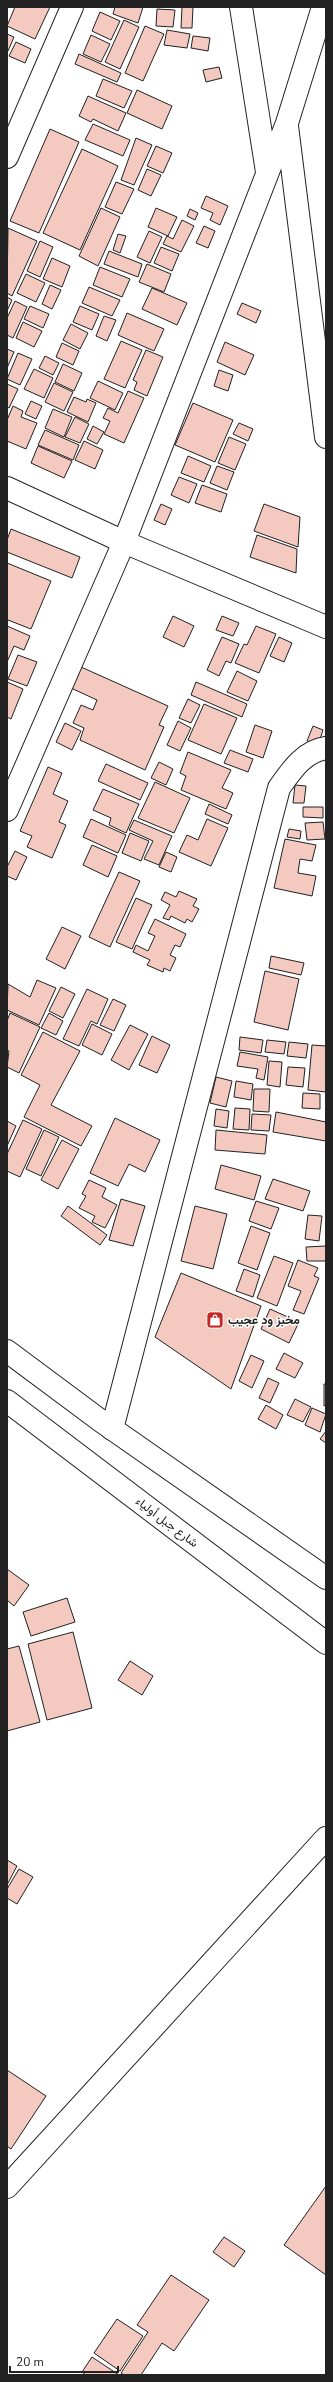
<svg xmlns="http://www.w3.org/2000/svg" width="333" height="2382" font-family="'Nunito Sans',Vazirmatn,sans-serif">
  <rect width="100%" height="100%" fill="#fff"/>
  <path fill="#f3c9c0" stroke="#222" d="M15,7H50L35,39L7,26Z
    M115,7H143L138,23L113,14Z
    M182,7H193L192,28H181Z
    M157,9L175,10L173,27L156,26Z
    M100,12L120,21L111,40L92,31Z
    M124,20L139,27L120,69L105,62Z
    M145,26L164,34L143,81L125,73Z
    M167,30L190,34L187,48L164,45Z
    M7,34L14,37L8,51L7,50Z
    M91,35L110,44L101,62L83,54Z
    M193,36L210,38L208,51L191,48Z
    M16,42L31,49L25,63L9,56Z
    M79,54L121,73L117,82L75,64Z
    M219,67L222,78L206,82L203,70Z
    M103,79L132,91L124,108L96,96Z
    M137,90L172,106L162,129L127,113Z
    M88,96L126,113L118,131L93,119L91,122L79,116Z
    M93,124L130,140L123,156L85,140Z
    M50,129L79,142L39,233L10,221Z
    M136,138L152,145L134,185L121,180Z
    M156,146L172,153L163,173L147,166Z
    M82,149L118,166L80,250L43,233Z
    M147,169L161,175L151,196L138,190Z
    M116,182L134,189L122,214L105,207Z
    M206,196L228,206L220,225L210,220L213,213L201,208Z
    M101,208L120,217L98,266L79,256Z
    M156,208L177,217L168,236L148,227Z
    M190,209L198,213L195,220L187,216Z
    M182,220L194,226L181,252L163,244L167,236L173,239Z
    M204,226L215,231L208,248L196,243Z
    M8,228L37,241L12,296L7,293Z
    M149,231L162,237L150,263L137,257Z
    M118,234L126,236L120,253L113,250Z
    M40,241L53,247L40,277L27,271Z
    M161,247L179,254L172,271L154,263Z
    M109,251L142,264L138,277L104,264Z
    M52,258L70,266L62,287L43,279Z
    M147,264L171,274L164,292L139,282Z
    M100,267L130,279L122,297L93,285Z
    M26,274L45,283L36,302L17,293Z
    M50,285L61,290L52,309L42,304Z
    M89,287L120,300L112,316L82,303Z
    M152,288L187,303L177,325L142,309Z
    M7,297L12,300L7,311Z
    M15,301L27,307L13,338L7,335V318Z
    M242,303L261,311L256,323L237,314Z
    M30,306L49,314L43,328L24,319Z
    M80,306L99,314L92,330L73,322Z
    M127,313L164,329L154,351L118,335Z
    M104,316L116,320L107,341L96,336Z
    M23,322L42,331L34,347L16,338Z
    M71,324L88,333L80,349L63,340Z
    M121,341L142,350L125,388L104,379Z
    M225,342L254,355L245,375L217,362Z
    M62,343L79,351L73,365L56,357Z
    M7,349L14,352L7,368Z
    M146,350L163,357L147,396L134,390L137,382L133,380Z
    M18,353L32,359L20,385L7,379Z
    M45,356L59,363L53,375L39,368Z
    M63,364L82,373L74,391L55,382Z
    M34,369L53,378L44,398L24,389Z
    M219,370L233,375L228,391L214,386Z
    M98,381L123,393L115,410L90,398Z
    M54,383L73,392L64,411L45,402Z
    M7,384L18,389L9,408L7,407Z
    M128,391L144,398L124,443L104,434L110,421L103,418L108,408L118,413Z
    M74,397L86,402L87,399L96,403L88,422L67,412Z
    M31,401L42,406L36,419L25,414Z
    M193,403L233,420L215,462L175,445Z
    M13,406L23,411L21,417L37,423L26,449L7,441V420Z
    M53,409L72,417L64,437L45,428Z
    M75,417L89,424L80,443L65,437Z
    M239,423L253,429L248,441L233,434Z
    M93,426L104,432L97,444L87,439Z
    M45,430L79,445L73,460L38,445Z
    M229,437L246,444L235,470L218,463Z
    M84,441L103,450L95,469L75,460Z
    M38,446L72,461L64,478L31,463Z
    M188,456L211,466L204,482L181,473Z
    M217,466L234,472L227,490L210,483Z
    M179,477L197,484L189,503L171,495Z
    M202,485L227,494L221,512L195,503Z
    M161,504L172,509L165,525L154,520Z
    M264,504L300,517L298,547L254,531Z
    M11,529L80,557L72,578L7,552V540Z
    M257,535L297,549L296,573L250,557Z
    M7,563L51,581L31,629L8,620L7,623Z
    M173,616L194,626L184,647L163,637Z
    M222,616L239,623L233,636L216,630Z
    M7,626L30,636L24,650L14,646L7,662Z
    M256,626L276,634L259,673L235,663L244,644L247,645Z
    M222,637L239,644L231,663L226,661L219,676L207,670Z
    M279,637L292,643L284,662L270,656Z
    M18,655L37,662L27,686L8,679Z
    M81,667L168,706L159,725L164,727L145,770L80,740L84,728L73,723L81,705L93,710L97,700L71,688Z
    M237,671L257,681L248,701L227,692Z
    M7,682L23,689L11,719L7,717Z
    M196,682L247,704L242,717L191,695Z
    M188,699L200,705L191,723L179,718Z
    M204,704L237,718L221,754L188,740Z
    M178,721L191,728L180,751L167,745Z
    M65,723L81,731L72,750L56,742Z
    M255,725L272,731L263,758L246,752Z
    M313,726L323,730L318,745L307,741Z
    M230,750L253,759L248,772L224,763Z
    M188,752L231,770L222,788L233,793L226,809L181,790L186,776L180,773Z
    M159,762L173,769L166,785L151,778Z
    M106,764L148,783L140,800L98,781Z
    M48,767L62,773L53,794L68,801L59,822L66,825L52,858L27,847L32,836L20,831Z
    M155,782L190,798L174,833L138,818Z
    M295,785L306,786L304,803H293Z
    M103,789L139,804L126,833L109,825L111,818L93,810Z
    M209,804L232,815L228,824L205,814Z
    M303,807H323V818L303,817Z
    M91,819L126,835L118,853L83,837Z
    M207,819L228,828L211,866L179,852L187,835L198,840Z
    M134,820L172,836L159,865L144,859L153,841L129,830Z
    M323,822L325,839L307,840L305,823Z
    M289,829L301,831L300,839L287,837Z
    M130,833L149,841L141,861L122,853Z
    M285,839L316,845L312,861L300,859L298,873L316,876L312,896L274,888Z
    M92,845L117,856L108,877L83,865Z
    M15,851L27,857L16,880L7,876V867Z
    M166,852L177,857L171,872L159,867Z
    M119,872L140,881L110,947L89,937Z
    M179,891L197,899L193,906L199,909L192,922L187,919L185,923L171,916L169,920L163,918L170,905L161,900L165,892L176,897Z
    M136,898L152,905L132,949L116,942Z
    M155,919L186,934L180,947L175,945L170,955L176,958L170,971L164,968L163,972L147,965L150,960L133,952L136,945L148,951L155,936L148,933Z
    M62,927L81,936L65,969L46,959Z
    M271,956L304,963L301,975L269,968Z
    M265,971L299,979L288,1030L254,1022Z
    M37,980L56,988L39,1025L7,1010L8,984L30,997Z
    M61,987L75,994L63,1018L49,1011Z
    M87,989L108,999L97,1024L91,1021L79,1046L63,1039Z
    M113,999L126,1005L114,1031L100,1025Z
    M10,1013L40,1027L19,1073L7,1067L9,1051L7,1050V1021Z
    M49,1013L63,1021L56,1035L41,1028Z
    M92,1024L112,1034L102,1055L82,1045Z
    M130,1025L148,1034L129,1070L111,1060Z
    M43,1032L80,1051L51,1105L92,1126L81,1146L24,1117L40,1085L21,1075Z
    M152,1036L170,1045L157,1073L139,1065Z
    M240,1037L263,1040L261,1053L239,1050Z
    M267,1040L286,1042L284,1054L265,1052Z
    M289,1042L308,1044L306,1058L287,1056Z
    M312,1045L326,1046V1092L308,1090Z
    M240,1052L268,1057L264,1080L256,1078L258,1069L237,1066Z
    M269,1061L282,1062L280,1087L267,1085Z
    M288,1067L305,1068L303,1087L286,1085Z
    M216,1077L232,1081L226,1107L210,1103Z
    M236,1081L253,1084L251,1100L234,1097Z
    M254,1089H270L269,1112L253,1111Z
    M303,1093L320,1094V1109L302,1108Z
    M235,1108L250,1109L249,1130L233,1129Z
    M216,1109L229,1111L227,1128L214,1126Z
    M276,1112L326,1122V1141L273,1132Z
    M252,1114L271,1115L269,1131L251,1130Z
    M115,1118L160,1140L145,1172L129,1164L118,1186L90,1173Z
    M23,1120L42,1129L20,1177L7,1171V1154Z
    M7,1121L16,1126L7,1146Z
    M44,1130L59,1137L41,1176L26,1169Z
    M216,1130L267,1135L265,1154L215,1150Z
    M62,1140L79,1149L58,1189L41,1180Z
    M221,1165L261,1176L254,1200L215,1189Z
    M273,1179L310,1191L303,1211L265,1199Z
    M89,1180L106,1188L102,1197L117,1205L105,1228L92,1222L95,1216L79,1208L86,1196L82,1194Z
    M121,1199L145,1206L133,1246L109,1240Z
    M256,1201L279,1208L271,1229L249,1221Z
    M68,1206L107,1235L100,1245L61,1216Z
    M195,1206L227,1214L213,1269L181,1261Z
    M308,1215L322,1216L319,1241L305,1239Z
    M251,1226L270,1233L257,1270L238,1263Z
    M326,1246V1261H307L306,1247Z
    M274,1256L293,1263L277,1306L257,1298Z
    M298,1260L318,1268L314,1276L319,1278L304,1314L293,1310L301,1291L288,1286Z
    M244,1269L260,1275L253,1297L236,1291Z
    M181,1273L261,1306L231,1389L155,1337Z
    M270,1309L299,1322L289,1343L261,1329Z
    M284,1353L303,1363L295,1378L276,1369Z
    M251,1355L264,1361L252,1388L239,1381Z
    M268,1378L279,1383L270,1403L259,1398Z
    M324,1384H326V1405L324,1406Z
    M295,1399L311,1407L303,1422L287,1415Z
    M266,1405L283,1415L276,1429L258,1419Z
    M312,1408L326,1414L320,1432L305,1425Z
    M326,1431V1443L320,1439Z
    M7,1569L29,1585L14,1606L7,1600Z
    M67,1598L75,1622L31,1636L23,1612Z
    M73,1632L92,1708L47,1720L28,1644Z
    M19,1646L40,1722L7,1731V1649Z
    M130,1661L153,1676L142,1695L118,1680Z
    M7,1860L17,1866L7,1885Z
    M19,1869L33,1877L17,1904L7,1898V1889Z
    M7,2070L46,2096L11,2149L7,2146Z
    M326,2186V2275L284,2245Z
    M224,2237L245,2251L234,2267L213,2252Z
    M171,2275L209,2300L174,2351L162,2343L141,2375H124L121,2373L148,2332L137,2325Z
    M117,2319L143,2336L120,2371L94,2353Z
    M92,2357L119,2375H86L82,2372Z"/>
  <g fill="none" stroke-linecap="round" stroke-linejoin="round">
    <g stroke="#222" stroke-width="24">
      <path id="minor" d="M241,7L267,172
        M287,126L326,437
        M7,157L72,7
        M7,488L124,542L326,627
        M7,810L124,542L287,123L323,7
        M112,1429L279,788C291,771 304,751 326,748
        M7,2187L326,1838"/>
    </g>
    <g stroke="#222" stroke-width="24">
      <path id="primary" d="M7,1351L101,1421L326,1578
        M7,1401L326,1643"/>
    </g>
    <use href="#minor" stroke="#fff" stroke-width="22"/>
    <use href="#primary" stroke="#fff" stroke-width="22"/>
  </g>
  <defs>
    <g id="shop-square" transform="scale(0.9)"><rect x="-9" y="-9" width="18" height="18" rx="4" fill="#c62828" stroke="#fff"/><path d="M-5-2.5h2.3a2.7 3.5 0 0 1 5.4 0H5L5.5 6h-11ZM-1.5-2.5h3a1.5 2.3 0 0 0-3 0Z" fill="#fff"/></g>
  </defs>
  <g fill-rule="evenodd">
    <use href="#shop-square" x="215" y="1320"/>
  </g>
  <g text-anchor="middle" dominant-baseline="central" stroke-width="3" stroke-linejoin="round" paint-order="stroke">
    <g font-size="12" font-weight="bold" fill="#222" stroke="#fff" text-anchor="start">
      <text x="228" y="1320">مخبز ود عجيب</text>
    </g>
    <g font-size="12" fill="#222" stroke="#fff">
      <text transform="translate(167 1522) rotate(37)">شارع جبل أولياء</text>
    </g>
  </g>
  <rect width="333" height="2382" fill="none" stroke="#222222" stroke-width="16"/>
  <path d="M10 2366v6h108v-6" fill="none" stroke="#222222" stroke-width="2"/>
  <text x="16" y="2366" font-size="12" fill="#222222" stroke="#ffffff" stroke-width="3" paint-order="stroke">20 m</text>
</svg>
